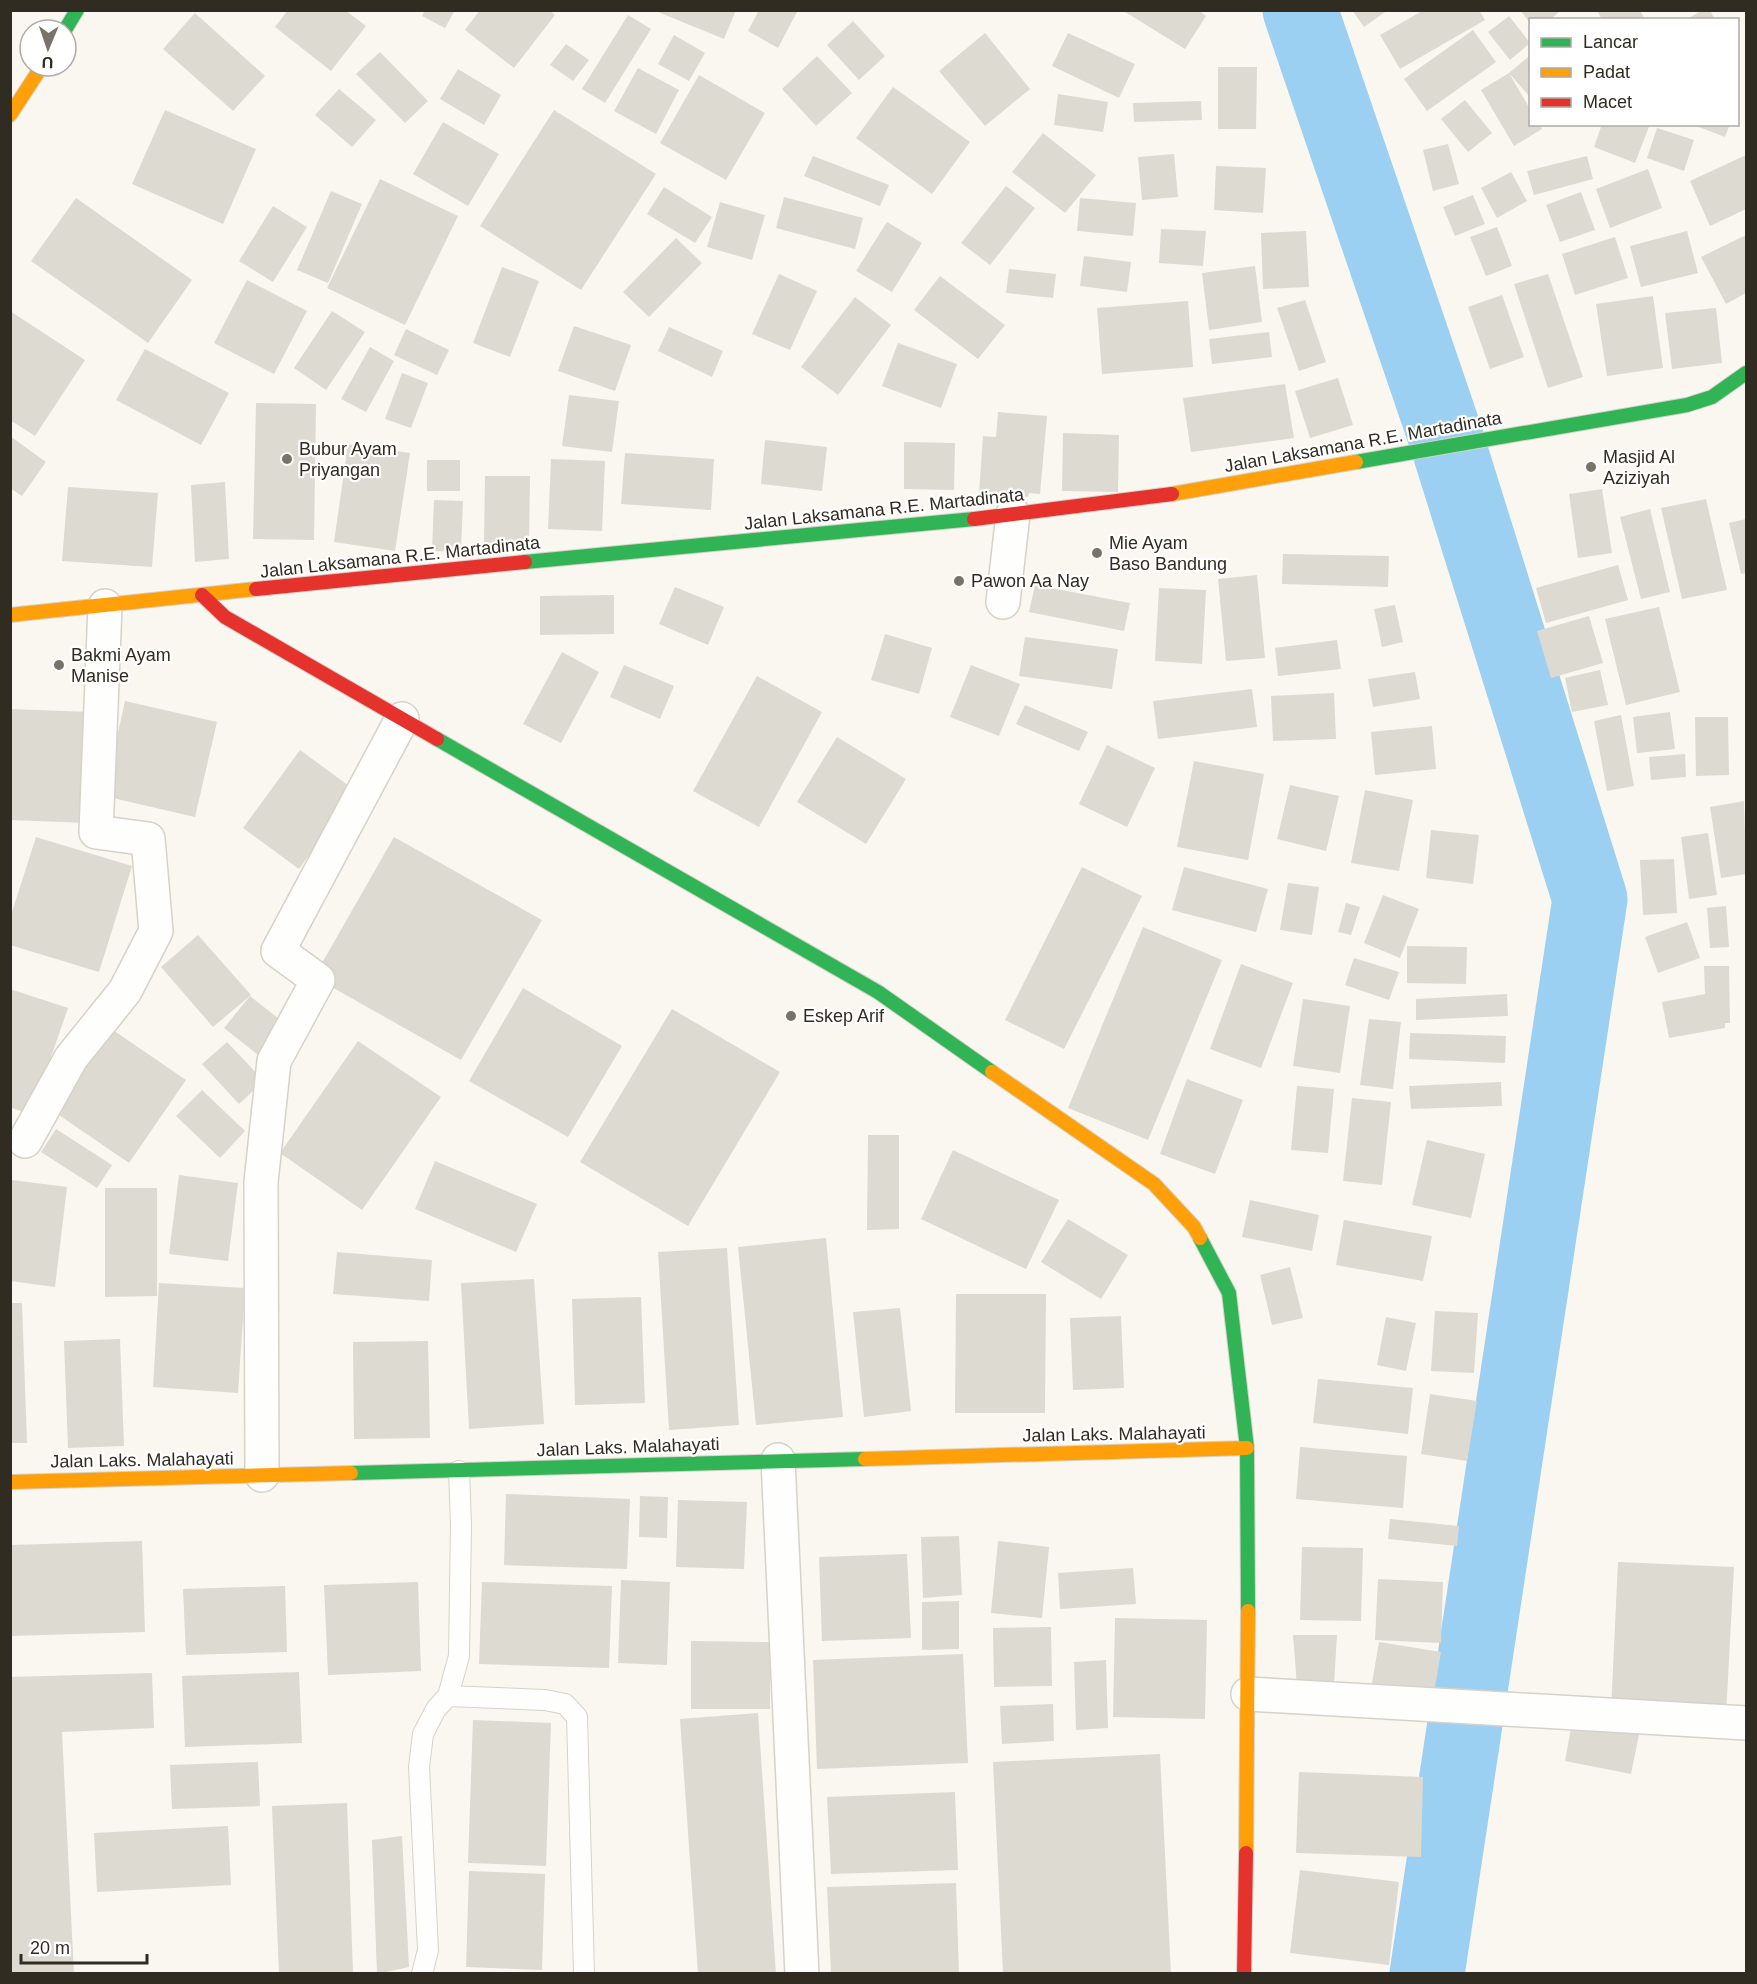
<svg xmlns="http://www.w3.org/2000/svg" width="1757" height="1984" font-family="Helvetica,sans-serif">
  <rect width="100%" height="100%" fill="#faf7f0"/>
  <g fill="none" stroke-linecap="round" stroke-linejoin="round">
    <path stroke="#9bd0f2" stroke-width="75" d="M1300,10L1446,438L1590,899L1427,1974"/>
  </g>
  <path fill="#dddad1" d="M288,10H345L366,26L331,71L275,27Z
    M425,10H455L445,28L422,16Z
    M480,10H549L555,15L514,68L465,30Z
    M653,10H736L724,39Z
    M759,10H798L778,48L748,31Z
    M1122,10H1198L1206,16L1185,49Z
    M1352,10H1388L1364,27Z
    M1424,10H1479L1485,20L1400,69L1380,35Z
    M1520,10H1561L1550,20H1530V23Z
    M1597,10H1640L1645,20H1602Z
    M1702,10H1710L1715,20H1686Z
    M195,13L265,76L233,111L163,49Z
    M628,15L651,29L605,103L582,89Z
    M1509,16L1530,43L1510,60L1488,32Z
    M853,21L885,56L859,80L827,45Z
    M1473,30L1496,62L1427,111L1404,79Z
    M985,33L1030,89L985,126L939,71Z
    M1068,33L1135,64L1119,98L1052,66Z
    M674,35L705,53L689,81L658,64Z
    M566,44L589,60L573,81L550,65Z
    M380,52L428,101L405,123L356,74Z
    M817,56L852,93L816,126L782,89Z
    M1528,57L1530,59V97L1509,73Z
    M1218,67H1257L1256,129H1218Z
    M638,68L679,90L656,134L614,111Z
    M458,69L501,95L484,125L440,99Z
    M1509,73L1530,109V124H1539L1542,129L1514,146L1481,90Z
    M699,75L765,113L726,180L660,143Z
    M893,87L970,142L932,194L856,138Z
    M339,89L376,120L352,147L315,115Z
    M1058,94L1108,102L1103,132L1054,125Z
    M1465,100L1492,133L1468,152L1441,119Z
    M1201,101L1202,120L1134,122L1133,103Z
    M165,110L256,149L223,224L132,184Z
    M554,110L656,174L581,290L480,226Z
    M443,122L499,154L468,206L413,174Z
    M1602,124H1650L1635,163L1594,147Z
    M1691,124H1730L1725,137Z
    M1657,128L1694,140L1684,171L1647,158Z
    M1043,133L1096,175L1065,213L1012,172Z
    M1448,144L1459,184L1433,191L1423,150Z
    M1174,154L1178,197L1142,200L1138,157Z
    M1746,155V209L1710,226L1690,181Z
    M813,156L889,185L880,206L804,176Z
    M1587,156L1593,179L1534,195L1527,171Z
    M1216,166L1266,168L1263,213L1214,210Z
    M1648,169L1662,208L1610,228L1596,189Z
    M1511,172L1527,201L1497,218L1481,188Z
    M380,179L458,216L405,325L327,288Z
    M1006,186L1035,208L990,265L961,243Z
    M664,187L712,217L695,243L647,214Z
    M331,191L362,204L328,283L297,270Z
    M1581,192L1595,230L1560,242L1546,205Z
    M1473,195L1485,224L1455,236L1443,207Z
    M784,197L863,218L855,249L776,228Z
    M76,198L192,280L148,343L31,261Z
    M1080,198L1136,203L1133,236L1077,231Z
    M720,202L765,215L752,260L707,247Z
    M273,206L307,227L273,282L239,261Z
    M887,222L922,243L892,292L856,271Z
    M1497,227L1512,266L1486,276L1470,237Z
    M1161,229L1206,231L1203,266L1159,263Z
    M1306,231L1309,287L1263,289L1261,233Z
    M1687,231L1698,273L1641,287L1630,246Z
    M1746,235V293L1726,304L1701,257Z
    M1615,237L1628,278L1575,295L1562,254Z
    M676,238L702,263L649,317L623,292Z
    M1084,256L1131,262L1127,292L1080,286Z
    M1255,266L1262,322L1209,330L1202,273Z
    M502,267L539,281L510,357L473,343Z
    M1009,269L1056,274L1053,298L1006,293Z
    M779,274L817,291L790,350L752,334Z
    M1548,274L1583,377L1548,388L1514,284Z
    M940,276L1005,325L978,359L914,310Z
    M247,280L307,311L274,374L214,343Z
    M1502,295L1524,357L1490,369L1468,307Z
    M1653,296L1663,368L1607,376L1596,304Z
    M855,297L891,325L838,395L801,367Z
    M1305,300L1326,362L1299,371L1277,308Z
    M1188,301L1193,367L1102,374L1097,308Z
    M1716,308L1722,363L1672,369L1665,313Z
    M10,311L85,360L35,436L10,420Z
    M332,311L365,332L326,390L294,368Z
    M574,326L631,345L615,391L558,371Z
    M669,327L723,351L712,377L658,351Z
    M406,329L449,350L437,375L394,355Z
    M1269,332L1272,357L1212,364L1209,339Z
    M898,343L957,364L941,408L882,386Z
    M370,347L394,361L366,412L341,399Z
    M145,349L229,393L201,445L116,400Z
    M402,373L428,383L411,428L385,419Z
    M1338,378L1353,425L1310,438L1295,391Z
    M1285,384L1294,438L1191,452L1183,398Z
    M569,395L619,401L612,452L562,446Z
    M256,403L316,404L314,540L253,539Z
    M998,412L1047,416L1040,494L1029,493L1028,497L979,493L983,436L996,437Z
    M1063,433L1119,435L1118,492L1062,491Z
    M10,436L46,462L22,496L10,488Z
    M765,440L827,447L822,491L761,484Z
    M904,442L955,443L954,490L904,489Z
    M348,444L410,453L395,551L334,542Z
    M625,453L714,459L711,510L621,504Z
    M551,459L605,461L602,531L548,529Z
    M427,460H460V491H427Z
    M485,476H530L529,544L484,543Z
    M225,482L229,559L195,562L191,485Z
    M68,487L158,493L152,567L62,561Z
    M1602,489L1612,553L1578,558L1569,494Z
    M1706,499L1727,590L1682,599L1661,508Z
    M434,500L463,501L461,552L432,551Z
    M1650,509L1670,592L1641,599L1620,517Z
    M1746,519V573L1741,574L1729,523Z
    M1283,554L1389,556L1388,587L1282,584Z
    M1618,565L1628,600L1546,623L1536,588Z
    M1257,575L1265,658L1226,661L1218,579Z
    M1035,585L1130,603L1124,631L1029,612Z
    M675,587L724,607L708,645L659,624Z
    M1159,588L1206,590L1202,664L1155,661Z
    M614,595V634L540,635V596Z
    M1395,605L1403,642L1382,647L1374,609Z
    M1659,607L1680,692L1626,705L1605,619Z
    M1589,616L1603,663L1551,678L1537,631Z
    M885,634L932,648L919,694L871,680Z
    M1025,637L1118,649L1112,689L1019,676Z
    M1337,640L1341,669L1278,676L1275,648Z
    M562,652L599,672L561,743L523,724Z
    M624,665L674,686L660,719L610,697Z
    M971,665L1020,684L999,736L950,717Z
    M1600,670L1608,705L1572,712L1565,678Z
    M1415,672L1420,699L1373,707L1368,679Z
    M757,676L822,712L759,827L693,791Z
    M1252,689L1257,727L1158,739L1153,701Z
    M1334,693L1336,739L1273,741L1271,696Z
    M125,701L217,722L195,817L104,796Z
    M1025,705L1088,732L1079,751L1016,724Z
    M10,709L91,712L87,823L10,820Z
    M1670,712L1675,749L1637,753L1633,717Z
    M1621,715L1634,786L1607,791L1594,721Z
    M1695,717H1728L1729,775L1696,776Z
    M1432,726L1436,769L1375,775L1371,732Z
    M837,737L906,779L866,844L797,802Z
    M1107,745L1155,768L1127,827L1079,804Z
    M300,750L356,791L299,869L243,828Z
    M1685,754L1686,777L1651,780L1649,757Z
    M1194,761L1264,774L1248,860L1177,847Z
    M1290,785L1339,796L1326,851L1277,839Z
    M1365,790L1413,800L1399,871L1351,863Z
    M1744,801L1746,874L1721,878L1710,807Z
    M1431,830L1479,835L1473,884L1426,878Z
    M1708,833L1717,895L1689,899L1681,837Z
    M36,837L132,866L99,972L10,945V918Z
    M394,837L542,920L461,1060L314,977Z
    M1674,859L1677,913L1643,915L1640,860Z
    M1082,867L1142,896L1064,1049L1005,1020Z
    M1184,867L1268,889L1256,932L1172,910Z
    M1288,883L1319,887L1312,935L1280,930Z
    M1383,895L1419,909L1400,958L1364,943Z
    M1346,903L1360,907L1351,935L1338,932Z
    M1726,906L1729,947L1710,948L1707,908Z
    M1687,922L1700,958L1658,973L1645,937Z
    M1143,927L1222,960L1148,1140L1068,1108Z
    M198,935L251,995L213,1027L161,967Z
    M1407,946L1467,947L1466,984L1407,983Z
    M1354,958L1399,972L1389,1000L1345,985Z
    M1241,964L1293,983L1261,1068L1210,1049Z
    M1704,966H1729L1730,1023H1725V1028L1669,1038L1662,1002L1705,994Z
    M523,988L622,1046L568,1137L469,1081Z
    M10,989L68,1008L31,1115L10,1107Z
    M1507,994L1508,1016L1416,1020V999Z
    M250,996L288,1026L262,1058L224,1028Z
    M1303,999L1350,1006L1340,1073L1293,1066Z
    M672,1009L780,1072L688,1226L580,1162Z
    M1369,1019L1401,1022L1393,1089L1360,1085Z
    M110,1028L186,1080L129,1163L53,1111Z
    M1410,1033L1506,1036L1505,1063L1409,1059Z
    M358,1041L441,1097L362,1210L280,1153Z
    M227,1042L264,1081L239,1104L202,1064Z
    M1187,1079L1243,1100L1215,1174L1160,1154Z
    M1501,1082L1502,1106L1411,1109L1409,1086Z
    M1297,1086L1334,1089L1328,1153L1291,1150Z
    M202,1090L245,1131L220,1158L176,1116Z
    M1352,1098L1391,1102L1382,1185L1343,1181Z
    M56,1129L112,1165L97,1188L41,1152Z
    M868,1135H899V1229L867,1230Z
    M1427,1140L1485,1154L1471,1218L1412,1205Z
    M953,1150L1059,1200L1026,1269L921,1219Z
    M435,1161L537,1204L516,1252L415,1209Z
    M179,1175L238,1183L228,1261L169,1254Z
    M12,1180L67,1187L55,1287L10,1281Z
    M105,1188H157V1296L105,1297Z
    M1250,1200L1319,1215L1312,1251L1242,1237Z
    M1068,1219L1128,1255L1101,1299L1041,1262Z
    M1344,1220L1432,1236L1423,1281L1336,1265Z
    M826,1238L843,1417L756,1425L738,1247Z
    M727,1248L739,1425L669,1430L658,1252Z
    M337,1252L432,1260L429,1301L333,1294Z
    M1290,1267L1303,1318L1272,1325L1260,1275Z
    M534,1279L544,1424L469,1429L461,1283Z
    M159,1283L245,1288L238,1393L153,1387Z
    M956,1294H1046L1045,1413H955Z
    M641,1297L645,1403L575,1405L572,1299Z
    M10,1303H22L27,1443H10Z
    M900,1308L911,1411L864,1417L853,1312Z
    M1435,1311L1478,1313L1474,1373L1431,1371Z
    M1121,1316L1124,1388L1073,1390L1070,1318Z
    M1386,1317L1416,1323L1406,1371L1377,1365Z
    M120,1339L124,1446L68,1448L64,1341Z
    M428,1341L430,1438L354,1439L353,1342Z
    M1318,1379L1413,1388L1408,1434L1313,1423Z
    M1430,1394L1477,1401L1467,1461L1421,1454Z
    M1300,1447L1407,1456L1403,1508L1296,1499Z
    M506,1494L630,1499L627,1569L504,1565Z
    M640,1496L668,1497L667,1538L639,1537Z
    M678,1500L747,1502L744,1569L676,1567Z
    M1390,1519L1459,1526L1457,1546L1388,1539Z
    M959,1536L962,1595L923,1598L921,1537Z
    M142,1541L145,1632L10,1636V1545Z
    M998,1541L1049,1547L1042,1618L991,1613Z
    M1302,1547L1363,1548L1361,1621L1300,1620Z
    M907,1554L911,1638L822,1641L819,1557Z
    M1618,1562L1734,1567L1726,1715L1611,1710Z
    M1133,1568L1136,1604L1060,1609L1058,1573Z
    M1378,1579L1443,1582L1441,1643L1375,1640Z
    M621,1580L670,1582L667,1665L618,1663Z
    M418,1582L421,1671L328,1675L324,1585Z
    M482,1582L612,1586L609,1668L479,1664Z
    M285,1586L287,1652L186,1655L183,1589Z
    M959,1601V1649L922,1650V1602Z
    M1115,1618L1207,1620L1205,1719L1113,1717Z
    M1051,1627L1052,1686L994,1687L993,1628Z
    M1293,1635H1337L1334,1684L1297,1686Z
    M691,1641L770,1642V1709H691Z
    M1379,1642L1441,1652L1433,1699L1371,1689Z
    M963,1654L968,1763L817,1769L813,1660Z
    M1106,1660L1108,1728L1076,1730L1074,1662Z
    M299,1672L302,1743L185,1747L182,1676Z
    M152,1673L154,1728L62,1732L74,1974H10V1677Z
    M1053,1704L1054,1741L1002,1744L1000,1706Z
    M758,1713L776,1974H698L680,1719Z
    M1573,1717L1640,1730L1631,1774L1565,1761Z
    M473,1720L551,1723L546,1866L468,1863Z
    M1160,1754L1171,1974H1003L993,1762Z
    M258,1762L260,1806L172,1809L170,1765Z
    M1299,1772L1423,1777L1421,1857L1296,1853Z
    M955,1792L958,1870L831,1874L827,1797Z
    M347,1803L353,1973L279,1974L272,1806Z
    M228,1826L231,1885L97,1892L94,1833Z
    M402,1836L409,1967L377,1974L372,1840Z
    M1300,1870L1399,1882L1389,1965L1290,1953Z
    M469,1871L545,1874L542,1970L466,1967Z
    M956,1883L959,1974H831L827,1887Z"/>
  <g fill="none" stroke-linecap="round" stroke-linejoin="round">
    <g stroke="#d5d2c9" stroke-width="22">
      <path id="lane" d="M448,1696L545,1700L565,1704L577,1717L584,1974
        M422,1974L428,1950L419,1767L423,1734L436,1709L448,1696L459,1656L461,1525L459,1471"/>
    </g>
    <g stroke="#d5d2c9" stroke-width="36">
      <path id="street" d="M1003,602L1013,514
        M25,1141L71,1058L125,991L156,931L148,839L96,832L105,606
        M778,1460L802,1974
        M262,1475L261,1182L274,1061L318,980L278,951L402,719
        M1248,1694L1746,1723"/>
    </g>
    <g stroke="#d5d2c9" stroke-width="16">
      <path id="fast" d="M65,30L77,10
        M1356,462L1687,405L1712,397L1746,373
        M525,562L974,519
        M437,739L878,992L992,1072
        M1200,1238L1229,1293L1247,1448L1248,1611
        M351,1473L865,1459"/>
    </g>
    <g stroke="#d5d2c9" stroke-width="16">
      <path id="slow" d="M10,115L42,66
        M1172,494L1356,462
        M10,615L256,589
        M992,1072L1154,1184L1194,1227L1200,1238
        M865,1459L1247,1448
        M10,1482L351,1473
        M1246,1853L1248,1611"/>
    </g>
    <g stroke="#d5d2c9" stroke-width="16">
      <path id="jam" d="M974,519L1172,494
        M256,589L525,562
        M202,595L225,617L437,739
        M1244,1974L1246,1853"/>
    </g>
    <use href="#lane" stroke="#fefefd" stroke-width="20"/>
    <use href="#street" stroke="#fefefd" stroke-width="33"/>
    <use href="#fast" stroke="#30b455" stroke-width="14"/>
    <use href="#slow" stroke="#ff9f0a" stroke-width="14"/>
    <use href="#jam" stroke="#e5322d" stroke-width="14"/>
  </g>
  <g fill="#777369" stroke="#fff" stroke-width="2">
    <circle cx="287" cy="459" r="6"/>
    <circle cx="1591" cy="467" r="6"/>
    <circle cx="1097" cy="553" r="6"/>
    <circle cx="959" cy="581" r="6"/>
    <circle cx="59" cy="665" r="6"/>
    <circle cx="791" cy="1016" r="6"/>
  </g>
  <g text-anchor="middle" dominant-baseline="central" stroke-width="4.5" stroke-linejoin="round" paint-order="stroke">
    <g font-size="18" fill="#312c21" stroke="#fff">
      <text transform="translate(1363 442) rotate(-10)">Jalan Laksamana R.E. Martadinata</text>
      <text transform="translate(884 509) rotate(-6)">Jalan Laksamana R.E. Martadinata</text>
      <text transform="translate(400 557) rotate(-6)">Jalan Laksamana R.E. Martadinata</text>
      <text transform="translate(1114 1434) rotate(-1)">Jalan Laks. Malahayati</text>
      <text transform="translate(628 1447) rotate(-2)">Jalan Laks. Malahayati</text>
      <text transform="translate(142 1460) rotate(-1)">Jalan Laks. Malahayati</text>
    </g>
    <g font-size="18" fill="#312c21" stroke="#fff" text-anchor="start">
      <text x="299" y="449">Bubur Ayam<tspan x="299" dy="21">Priyangan</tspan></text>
      <text x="1603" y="457">Masjid Al<tspan x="1603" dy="21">Aziziyah</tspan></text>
      <text x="1109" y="543">Mie Ayam<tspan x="1109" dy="21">Baso Bandung</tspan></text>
      <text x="971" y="581">Pawon Aa Nay</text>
      <text x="71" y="655">Bakmi Ayam<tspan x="71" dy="21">Manise</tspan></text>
      <text x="803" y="1016">Eskep Arif</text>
    </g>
  </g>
  <rect width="1757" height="1984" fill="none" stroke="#312c21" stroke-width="24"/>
  <rect x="1529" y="18" width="210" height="108" fill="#ffffff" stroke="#adaba6" stroke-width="1.5"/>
  <rect x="1541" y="38" width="30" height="9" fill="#30b455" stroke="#adaba6" stroke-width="1.5"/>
  <text x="1583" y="48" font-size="18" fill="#312c21">Lancar</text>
  <rect x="1541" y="68" width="30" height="9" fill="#ff9f0a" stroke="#adaba6" stroke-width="1.5"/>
  <text x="1583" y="78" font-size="18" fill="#312c21">Padat</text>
  <rect x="1541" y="98" width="30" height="9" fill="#e5322d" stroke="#adaba6" stroke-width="1.5"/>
  <text x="1583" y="108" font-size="18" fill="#312c21">Macet</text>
  <g transform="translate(48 48) rotate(182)"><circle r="28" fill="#ffffff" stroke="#adaba6" stroke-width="1.5"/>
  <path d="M0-4.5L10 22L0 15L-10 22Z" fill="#777369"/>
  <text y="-9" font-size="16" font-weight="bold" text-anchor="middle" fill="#312c21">U</text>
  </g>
  <path d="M21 1954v9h126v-9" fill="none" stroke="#312c21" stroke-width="3"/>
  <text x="30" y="1954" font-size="18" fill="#312c21" stroke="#ffffff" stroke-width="4.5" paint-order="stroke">20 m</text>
</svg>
